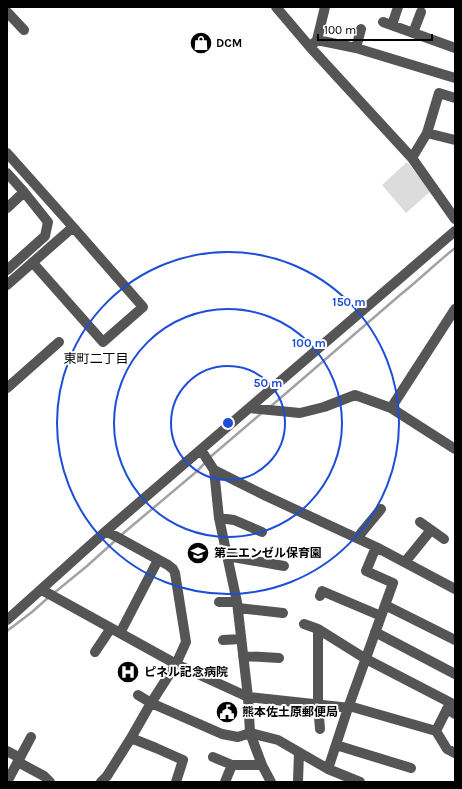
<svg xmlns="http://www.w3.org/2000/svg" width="462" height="789" font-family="Karla,'Noto Sans JP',sans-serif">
  <rect width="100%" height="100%" fill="#fff"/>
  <path fill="#dcdcdc" d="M407,162L431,191L406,213L382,185Z"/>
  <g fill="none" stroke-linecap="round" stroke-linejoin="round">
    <path stroke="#a3a3a3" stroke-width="2.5" d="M270,407L400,295C419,280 436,263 455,248
      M209,458L263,412
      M120,536L196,472L206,462
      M54,593L87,566L117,539
      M7,631L32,612L50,596"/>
    <path stroke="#555" stroke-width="10" d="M276,7L310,47L412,158L455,219
      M7,12L24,30
      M383,22L455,48
      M392,25L398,7
      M413,33L421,12
      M317,40L356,48L455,78
      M313,44L317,40L325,7
      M356,48L361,29
      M427,133L455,140
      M7,153L73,227L7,285
      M412,158L427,133L439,93L455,98
      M7,173L24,192
      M7,208L24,192L48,222L45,236L7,270
      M33,263L103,342L143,307L73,227
      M7,388L59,342
      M249,408L300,413L324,407L355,395L391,408L455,449
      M391,408L455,309
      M201,450L214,470L219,518L237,602L248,697L250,733L262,765L271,782
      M214,470L264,495L376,547L455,589
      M219,518L234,520L262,532
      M420,522L444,539
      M357,538L381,509
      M227,556L284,566
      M405,562L431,530
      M42,590L176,664L248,697L341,707L348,708
      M320,596L322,591L381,616
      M219,602H237
      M385,605L455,640
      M238,608L283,613
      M7,620L106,531L455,231
      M304,624L318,629L366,659L451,703L447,709L455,714
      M318,629V705L320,729
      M375,632L455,674
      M120,633L158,560
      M223,640L241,639
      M95,652L111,628
      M243,656L279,658
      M138,695L151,703L222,734L238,737L250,733L278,740L328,769L360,782
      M349,706L436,731
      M447,709L436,731L447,749L455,753
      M131,738L156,748L183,760L176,782
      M336,745L411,768
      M7,751L20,758
      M213,757L232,765H262
      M18,762L44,776L50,782
      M328,769L348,708L393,583L366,571L376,547
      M7,782L31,737
      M101,782L107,776L131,738L151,703L176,664L186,642L175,573L173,569L168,565L106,531
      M225,782L232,765
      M298,782L299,752"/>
  </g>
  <g fill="none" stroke="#1d4ed8" stroke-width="2">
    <circle cx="228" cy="423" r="57"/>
    <circle cx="228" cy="423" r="114"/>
    <circle cx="228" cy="423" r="171"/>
  </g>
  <defs>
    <g id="shop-disc" transform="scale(1.15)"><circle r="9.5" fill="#000" stroke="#fff"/><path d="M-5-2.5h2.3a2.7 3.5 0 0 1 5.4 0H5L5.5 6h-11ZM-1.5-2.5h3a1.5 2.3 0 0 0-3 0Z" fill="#fff"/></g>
    <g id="school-disc" transform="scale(1.15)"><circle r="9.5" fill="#000" stroke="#fff"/><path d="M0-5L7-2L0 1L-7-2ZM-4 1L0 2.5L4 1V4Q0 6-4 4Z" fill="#fff"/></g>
    <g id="hospital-disc" transform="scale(1.15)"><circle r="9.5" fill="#000" stroke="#fff"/><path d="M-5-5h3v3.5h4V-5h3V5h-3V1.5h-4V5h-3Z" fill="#fff"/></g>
    <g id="civic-disc" transform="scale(1.15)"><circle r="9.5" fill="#000" stroke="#fff"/><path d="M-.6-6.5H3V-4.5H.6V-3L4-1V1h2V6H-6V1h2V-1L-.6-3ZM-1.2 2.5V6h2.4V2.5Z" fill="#fff"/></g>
  </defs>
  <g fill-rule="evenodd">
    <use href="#shop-disc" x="201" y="43"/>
    <use href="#school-disc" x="198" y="553"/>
    <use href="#hospital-disc" x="128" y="672"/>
    <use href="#civic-disc" x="227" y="712"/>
  </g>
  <g text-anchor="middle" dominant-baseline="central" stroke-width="4" stroke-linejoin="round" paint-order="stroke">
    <g font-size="12" font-weight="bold" fill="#000" stroke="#fff" text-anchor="start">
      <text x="216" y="43">DCM</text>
      <text x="214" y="553">第二エンゼル保育園</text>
      <text x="144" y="672">ピネル記念病院</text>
      <text x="242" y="712">熊本佐土原郵便局</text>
    </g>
    <g font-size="13" fill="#000" stroke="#fff">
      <text x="96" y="358">東町二丁目</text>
    </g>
  </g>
  <circle cx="228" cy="423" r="6" fill="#1d4ed8" stroke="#fff" stroke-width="2"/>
  <g font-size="12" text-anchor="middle" font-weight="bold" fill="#1d4ed8" stroke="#fff" stroke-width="4" stroke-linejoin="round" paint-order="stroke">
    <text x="349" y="306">150 m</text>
    <text x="309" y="347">100 m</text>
    <text x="268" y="387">50 m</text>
  </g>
  <rect width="462" height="789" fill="none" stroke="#000000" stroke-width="16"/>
  <path d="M318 34v6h114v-6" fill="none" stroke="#000000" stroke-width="2"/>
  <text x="324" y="34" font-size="12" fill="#000000" stroke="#ffffff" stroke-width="3" paint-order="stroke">100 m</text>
</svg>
